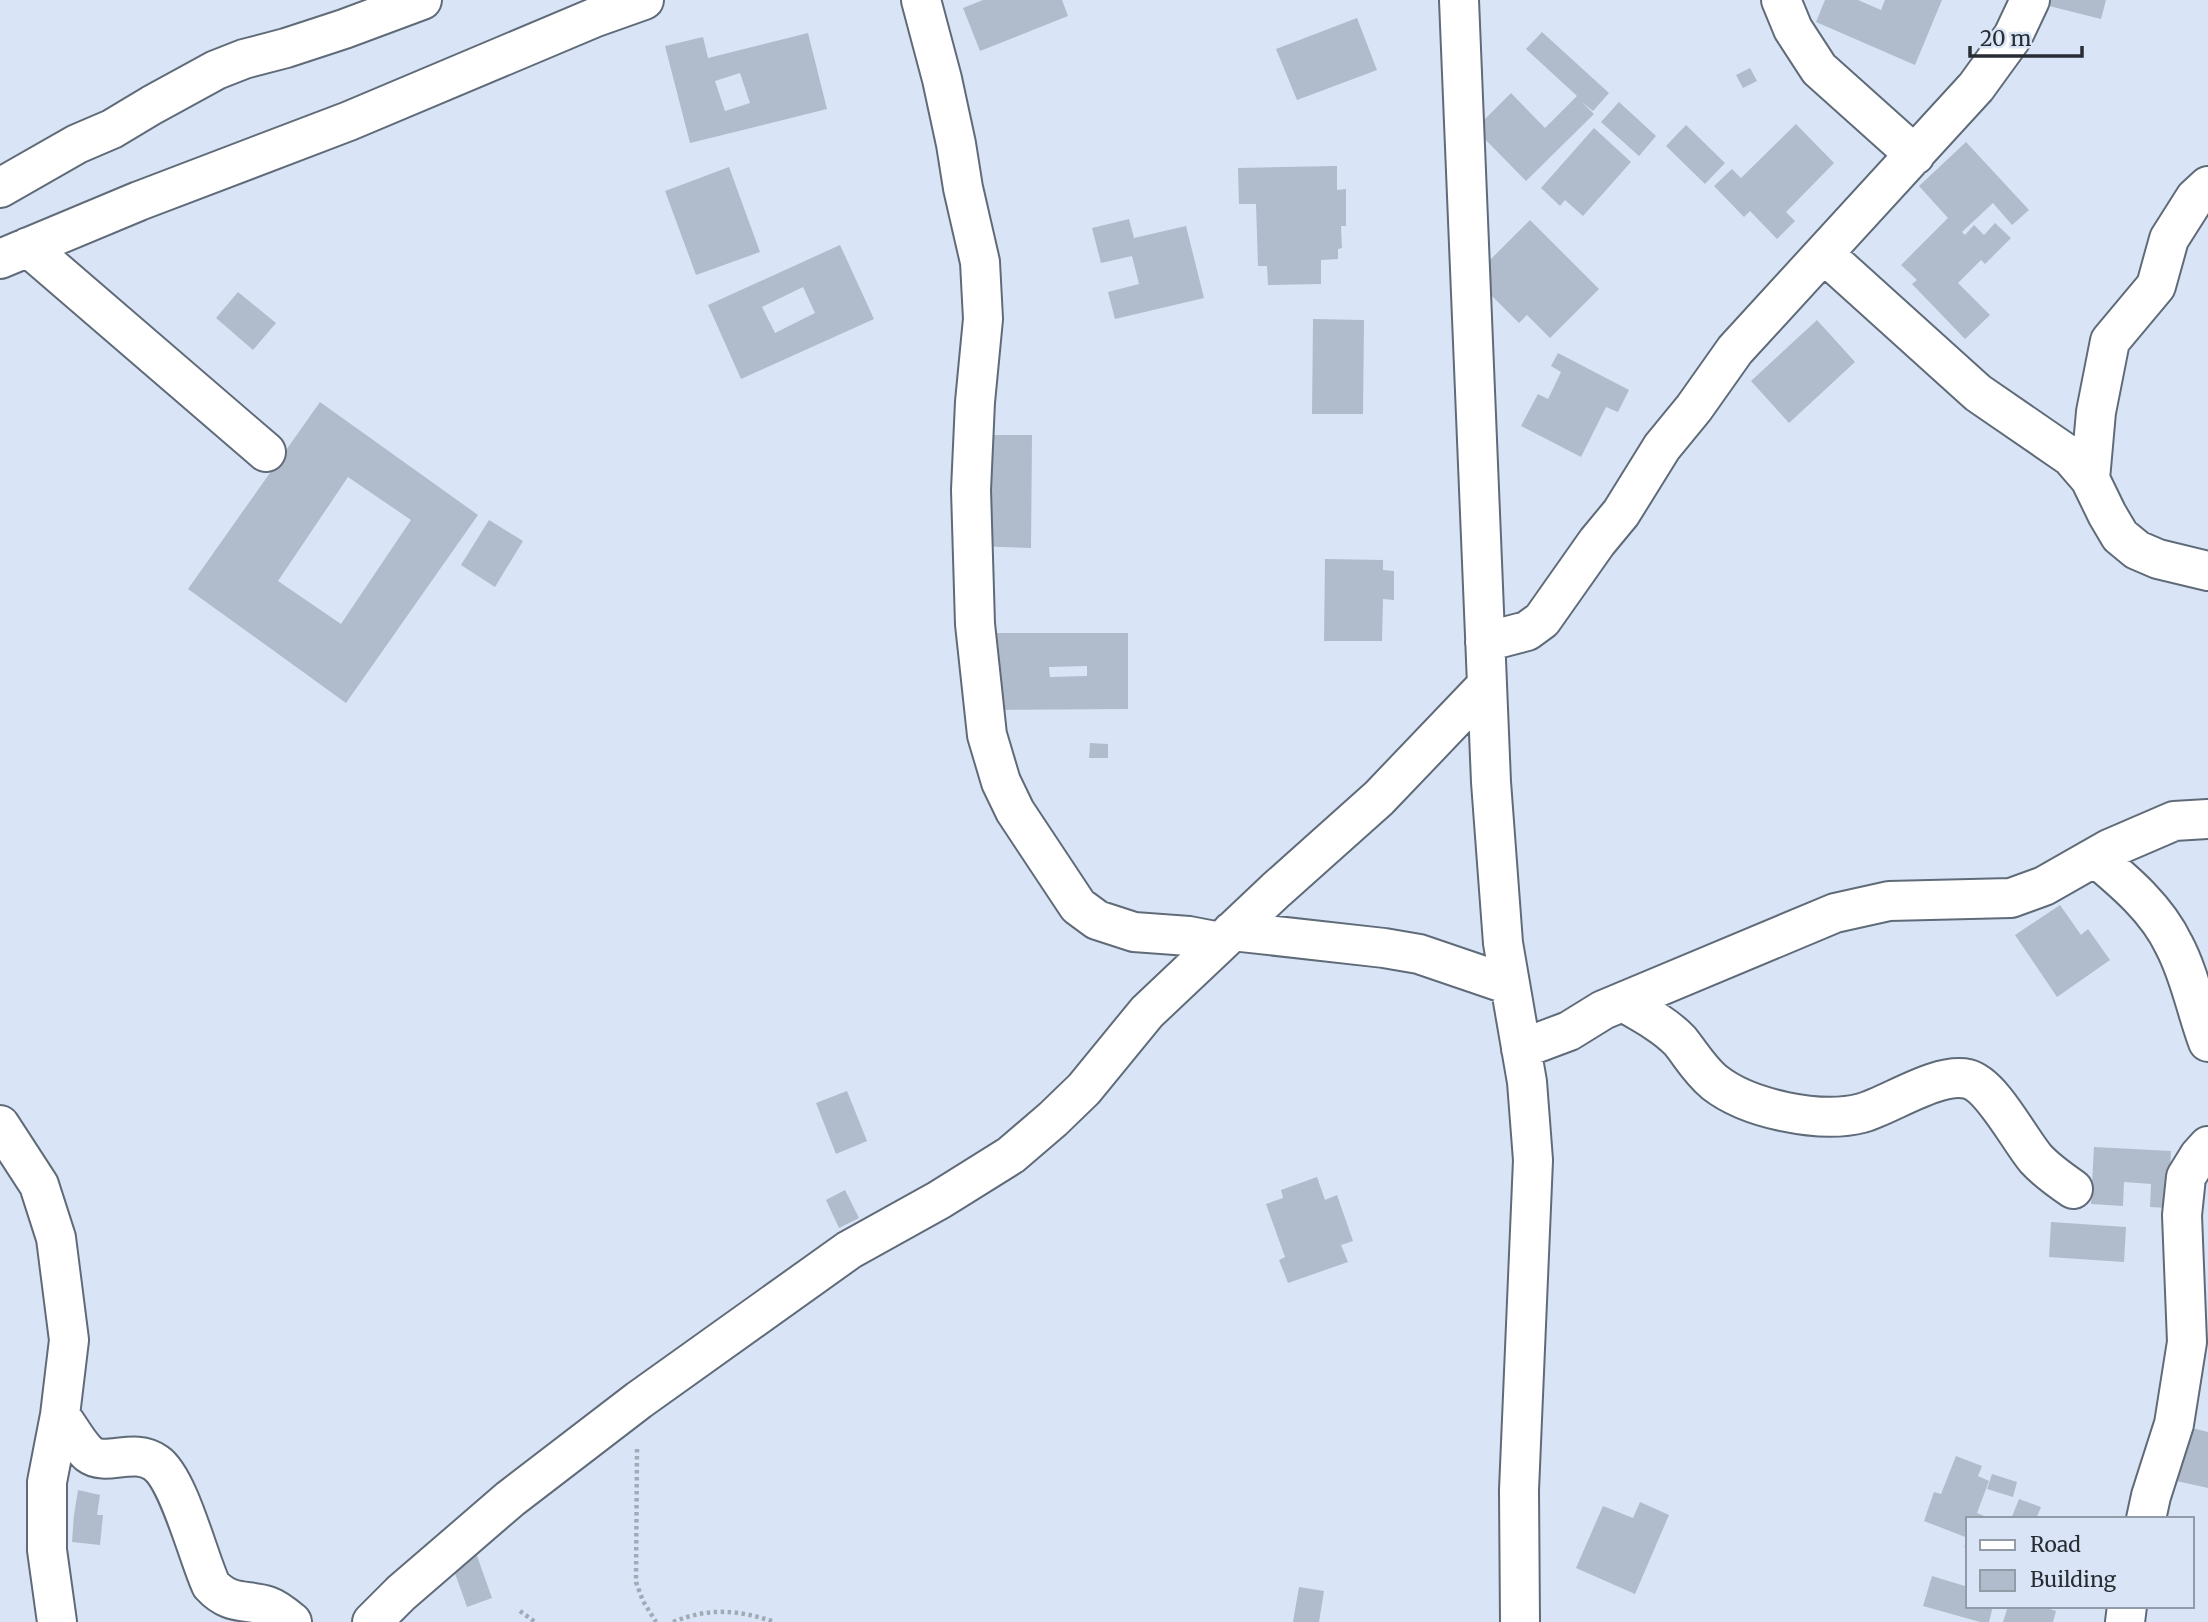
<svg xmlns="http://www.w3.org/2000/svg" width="2208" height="1622" font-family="Merriweather,serif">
  <rect width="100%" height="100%" fill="#d9e5f6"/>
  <path fill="#b0bbcb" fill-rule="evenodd" d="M983,0H1062L1068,16L980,51L963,8Z
    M1825,0H1858L1881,10L1885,0H1942L1915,65L1816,22Z
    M2047,0H2106L2101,19L2045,5Z
    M1357,18L1377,70L1297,100L1276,49Z
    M1542,32L1609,93L1593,111L1582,102L1594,114L1526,181L1475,129L1511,93L1545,128L1577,96L1526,49Z
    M808,33L827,109L690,143L665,46L703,37L708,58ZM740,73L750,103L725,111L715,81Z
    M1750,68L1757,81L1743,88L1736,75Z
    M1619,102L1656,136L1639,156L1601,122Z
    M1796,124L1834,163L1786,212L1795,221L1777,239L1750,211L1744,217L1714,186L1732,169L1741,178Z
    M1686,125L1725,163L1705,184L1666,146Z
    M1594,128L1631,162L1583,216L1565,200L1560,206L1541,188Z
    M1966,142L2029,210L2012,225L1993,203L1962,232L1965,235L1974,225L1984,235L1995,223L2011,238L1985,264L1981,260L1958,283L1990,315L1965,339L1912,284L1917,280L1901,265L1948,218L1919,186Z
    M1337,166V190L1346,189V226H1341L1342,248L1338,249V259L1321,260V284L1268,285L1267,266H1258L1256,204H1239L1238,168Z
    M729,167L760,252L696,275L665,191Z
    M1129,219L1134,238L1186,226L1204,298L1115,319L1108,292L1139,284L1132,256L1101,263L1092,228Z
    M1530,220L1599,289L1550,338L1527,315L1519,323L1473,277Z
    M840,245L874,319L741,379L708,305ZM803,287L815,313L775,333L762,307Z
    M238,292L276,323L253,350L216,318Z
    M1313,319L1364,320L1363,414H1312Z
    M1817,320L1855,362L1789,423L1751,381Z
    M1558,353L1629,390L1618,412L1606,407L1581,457L1521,426L1538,394L1548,399L1561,372L1551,366Z
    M320,402L478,515L346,703L188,589ZM348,477L411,520L341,624L278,581Z
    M975,435H1032L1031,548L973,546Z
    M489,520L523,541L495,587L461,565Z
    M1325,559L1383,560V570L1394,571V600L1383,599L1382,641H1324Z
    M986,633H1128V709L987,710ZM1087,666V676L1050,677L1049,667Z
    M1090,743L1108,744V758H1089Z
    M2060,905L2081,935L2088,929L2110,960L2057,997L2015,935Z
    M847,1091L867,1141L836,1154L816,1103Z
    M2094,1147L2171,1151L2168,1208L2150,1207L2151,1184L2124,1182L2123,1206L2091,1204Z
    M1317,1177L1325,1200L1337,1195L1353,1241L1341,1245L1348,1262L1288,1283L1279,1260L1285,1257L1266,1204L1283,1198L1281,1190Z
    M845,1190L859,1218L839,1228L826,1200Z
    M2051,1222L2126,1227L2124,1262L2049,1257Z
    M2184,1426L2208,1432V1488L2172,1480Z
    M1956,1456L1982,1466L1978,1476L1989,1481L1977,1513L1991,1519H1968V1549L1964,1547L1968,1538L1924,1521L1934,1492L1941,1494Z
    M1992,1474L2017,1482L2013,1497L1987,1489Z
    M78,1490L100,1495L97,1515H103L100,1545L72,1542L74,1515Z
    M2019,1499L2041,1507L2036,1519H2011Z
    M1640,1502L1669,1515L1635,1594L1576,1568L1603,1506L1633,1518Z
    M476,1553L492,1598L467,1607L451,1562Z
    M1932,1576L1968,1587V1606H1993L1989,1622H1980L1923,1606Z
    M1299,1587L1324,1591L1319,1622H1293Z
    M2008,1606H2041L2056,1611L2053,1622H2003Z"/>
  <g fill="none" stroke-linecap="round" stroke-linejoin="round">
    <g stroke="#606b79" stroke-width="42">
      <path id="minor" d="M921,0L942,79L956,144L963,188L980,262L983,319L975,402L971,490L975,624L987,735L1001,782L1015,811L1078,906L1097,920L1134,932L1189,936L1220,942
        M1459,0L1491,782L1503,943L1527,1082L1533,1160L1519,1490L1520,1622
        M1781,0L1793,29L1819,69L1915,155
        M0,188L77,144L112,129L152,105L216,70L244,59L286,48L344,29L422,0
        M28,247L266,452
        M1824,254L1978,393L2071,457L2090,479L2107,514L2120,536L2137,550L2158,559L2208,571
        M0,259L139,201L349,121L596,17L644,0
        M2090,479L2096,412L2110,341L2156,286L2169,239L2195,198L2208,186
        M1485,642L1527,631L1542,620L1597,542L1621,513L1662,447L1694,408L1735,350L1976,87L2013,36L2030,0
        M2095,857C2125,882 2157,909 2174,945C2190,975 2196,1010 2208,1042
        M1232,931L1384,948L1419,954L1510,985
        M1623,1002C1642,1013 1665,1025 1680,1041C1692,1056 1699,1069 1714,1082C1748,1109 1820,1124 1862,1113C1890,1105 1938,1072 1968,1079C1992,1085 2019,1139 2036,1159C2047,1171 2060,1180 2073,1189
        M1521,1049L1569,1031L1603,1010L1835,913L1889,901L2011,898L2044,886L2109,849L2174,821L2208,819
        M0,1125L39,1185L56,1238L69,1340L60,1415L47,1482V1550L57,1622
        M60,1415C68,1425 79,1446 89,1454C106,1467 134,1447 156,1463C179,1479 198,1557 211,1585C230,1606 246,1599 268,1606C277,1609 285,1616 292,1622
        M2146,1519L2151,1496L2174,1424L2187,1342L2182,1215L2186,1177L2199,1156L2208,1146
        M372,1622L401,1593L510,1499L639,1400L849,1250L939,1200L1011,1155L1053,1119L1084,1089L1147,1012L1276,890L1379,798L1486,686
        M2125,1622L2127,1606"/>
    </g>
    <path stroke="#a1abb8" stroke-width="4.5" stroke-dasharray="3.5 3.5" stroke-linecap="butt" d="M637,1449L636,1582L643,1601L656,1622
      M520,1611L535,1622
      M673,1622C710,1607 738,1610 775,1622"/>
    <use href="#minor" stroke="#fff" stroke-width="38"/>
  </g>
  <rect x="1966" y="1517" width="228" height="91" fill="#d9e5f6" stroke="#929ba8" stroke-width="2"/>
  <rect x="1980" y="1540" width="35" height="10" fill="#ffffff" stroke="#929ba8" stroke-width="2"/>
  <text x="2030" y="1552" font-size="21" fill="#282d33">Road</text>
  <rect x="1980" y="1570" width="35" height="21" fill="#b0bbcb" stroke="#929ba8" stroke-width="2"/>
  <text x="2030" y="1587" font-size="21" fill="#282d33">Building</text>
  <path d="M1970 46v10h112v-10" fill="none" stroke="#282d33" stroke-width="3.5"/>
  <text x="1980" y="46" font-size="21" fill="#282d33" stroke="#d9e5f6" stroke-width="5" paint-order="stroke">20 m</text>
</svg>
